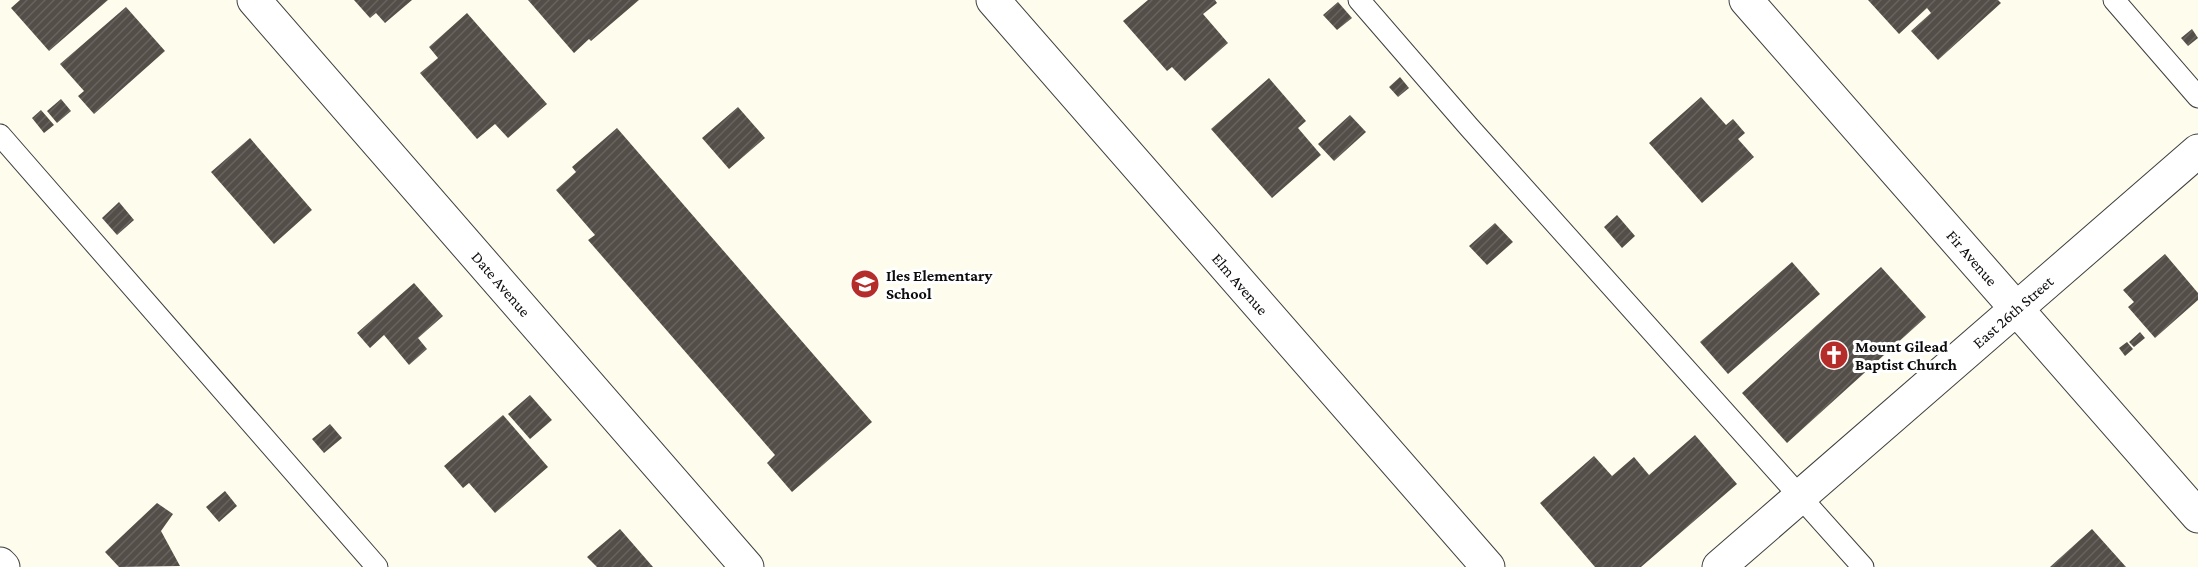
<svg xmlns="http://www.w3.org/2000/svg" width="2198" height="567" font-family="'Crimson Pro',serif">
  <defs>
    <pattern id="building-hatch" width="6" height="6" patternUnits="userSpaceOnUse" patternTransform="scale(1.5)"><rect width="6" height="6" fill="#544e49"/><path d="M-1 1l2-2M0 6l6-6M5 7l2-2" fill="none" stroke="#68635f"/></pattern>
  </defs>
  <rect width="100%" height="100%" fill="#fefcec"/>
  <path fill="url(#building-hatch)" d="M20,0H108L49,51L11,8Z
    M354,0H412L385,23L376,13L370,18Z
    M528,0H639L591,41L589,39L574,53Z
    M1148,0H1215L1217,3L1203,14L1228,43L1185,81L1172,67L1167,71L1123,21Z
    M1868,0H1998L2001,3L1938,60L1911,31L1931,13L1927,8L1899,34Z
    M1338,2L1352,18L1337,30L1323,15Z
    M126,7L165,51L94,114L78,96L84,91L60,64Z
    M467,13L547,104L508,138L495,124L477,139L420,73L438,58L429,47Z
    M2192,29L2198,38L2188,46L2181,38Z
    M1400,77L1409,88L1398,97L1389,87Z
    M1269,78L1306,121L1298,128L1321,155L1272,198L1211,129Z
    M1701,97L1726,125L1733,119L1745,133L1738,139L1754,157L1702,203L1649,143Z
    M61,99L71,111L57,123L47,111Z
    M738,107L765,138L729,169L702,138Z
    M41,110L54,125L44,133L32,118Z
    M1350,115L1366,132L1334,161L1318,144Z
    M617,128L872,422L792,492L767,463L775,455L588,240L595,235L556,190L576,172L572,167Z
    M250,138L312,210L274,244L211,172Z
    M119,202L134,220L117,235L102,218Z
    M1617,215L1635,236L1622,248L1604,227Z
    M1495,223L1513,242L1487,265L1469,246Z
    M2165,254L2198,293V300L2155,338L2128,307L2134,302L2123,290Z
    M1792,262L1820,294L1728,374L1700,342Z
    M1881,267L1926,317L1787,443L1742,393Z
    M414,283L443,316L418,338L427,349L409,365L384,335L370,348L357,333Z
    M2140,332L2145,338L2134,347L2129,342Z
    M2127,342L2133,349L2125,356L2119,348Z
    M530,395L552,420L530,439L508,414Z
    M503,415L548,467L495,513L469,483L463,488L444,466Z
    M330,424L342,438L324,453L312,439Z
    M1695,435L1737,484L1641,567H1595L1540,503L1594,456L1612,476L1634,457L1649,475Z
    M225,491L237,506L219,522L206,507Z
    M157,503L173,514L161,531L180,566L119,567L105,552Z
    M620,529L653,567H597L587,557Z
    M2092,529L2126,567H2050Z"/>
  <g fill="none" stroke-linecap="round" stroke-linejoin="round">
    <g stroke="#3f3f3f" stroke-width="23">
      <path id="service" d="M1359,0L1469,127L1863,567
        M2114,0L2198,97
        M0,135L377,567"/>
    </g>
    <g stroke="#3f3f3f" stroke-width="35">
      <path id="minor" d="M254,0L747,567
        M993,0L1488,567
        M1746,0L2198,516
        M0,564L3,567
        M1719,567L2198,151"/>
    </g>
    <use href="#service" stroke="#fff" stroke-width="21"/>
    <use href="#minor" stroke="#fff" stroke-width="33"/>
  </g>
  <defs>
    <g id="school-disc" transform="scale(1.5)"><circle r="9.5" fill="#b52d2b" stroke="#fff"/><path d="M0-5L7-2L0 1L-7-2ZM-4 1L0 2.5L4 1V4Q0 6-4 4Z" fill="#fff"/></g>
    <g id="church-disc" transform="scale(1.5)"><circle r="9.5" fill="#b52d2b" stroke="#fff"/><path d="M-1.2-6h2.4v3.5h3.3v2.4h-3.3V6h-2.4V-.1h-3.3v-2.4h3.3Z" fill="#fff"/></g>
  </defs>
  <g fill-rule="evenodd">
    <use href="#school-disc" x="865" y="284"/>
    <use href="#church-disc" x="1834" y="355"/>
  </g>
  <g text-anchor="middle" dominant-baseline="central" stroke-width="6" stroke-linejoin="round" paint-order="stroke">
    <g font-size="16" fill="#0c0c0c" stroke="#fff">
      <text transform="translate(1972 258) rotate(49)">Fir Avenue</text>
      <text transform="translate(501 284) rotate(49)">Date Avenue</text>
      <text transform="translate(1240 284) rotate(49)">Elm Avenue</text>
      <text transform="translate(2013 312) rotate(-41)">East 26th Street</text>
    </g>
    <g font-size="16" font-weight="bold" fill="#0c0c0c" stroke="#fff" text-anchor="start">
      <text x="886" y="275">Iles Elementary<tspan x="886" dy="18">School</tspan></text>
      <text x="1855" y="346">Mount Gilead<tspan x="1855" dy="18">Baptist Church</tspan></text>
    </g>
  </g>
</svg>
